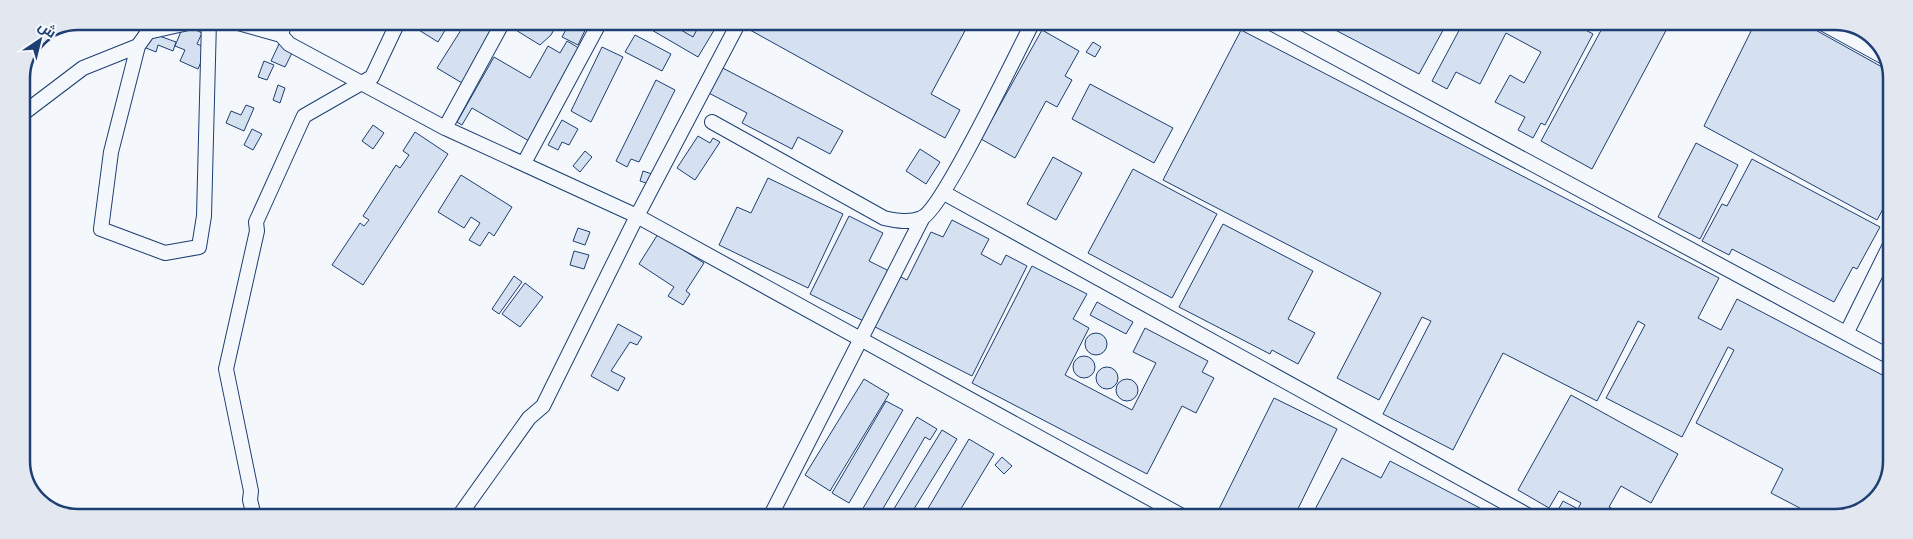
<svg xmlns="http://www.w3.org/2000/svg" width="1913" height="539" font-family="Manrope,Cairo,sans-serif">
  <rect width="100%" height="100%" fill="#f4f7fb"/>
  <path fill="#d5e0f0" stroke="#1d3f73" d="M417,22H450L438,42L414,27Z
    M466,22H486L495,27L462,83L437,68Z
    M508,22H558L551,35L540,45L506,24Z
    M570,22H589L578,45L562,37Z
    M638,22H719L698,57Z
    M667,22H701L693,37Z
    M743,22H958L967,27L931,94L960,110L945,138L741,25Z
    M1322,23H1447L1419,74Z
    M1463,23H1572L1593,34L1545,125L1541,123L1533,138L1518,130L1525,117L1495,102L1510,75L1524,83L1541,52L1506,33L1480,84L1456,72L1447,89L1432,81Z
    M1605,23H1670L1592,169L1541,141Z
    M1755,23H1803L1891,72V194L1877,220L1704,126Z
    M184,24L202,33L197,44L207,48L198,69L180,61L185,50L175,46Z
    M1042,30L1079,51L1065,76L1072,80L1057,107L1046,101L1015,158L981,139Z
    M1241,30L1719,278L1698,318L1721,330L1737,299L1890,379V475L1870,506L1835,518H1819L1771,493L1783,469L1696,423L1734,350L1728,347L1682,437L1606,398L1645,325L1638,321L1597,401L1503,353L1453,450L1383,414L1431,321L1422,317L1379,400L1337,378L1381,293L1163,180Z
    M151,33L176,42L173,51L158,45L156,52L146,48Z
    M635,35L671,54L662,71L625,52Z
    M567,41L582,50L529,141L472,108L462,125L457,122L494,57L530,78L548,46L560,53Z
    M1093,42L1101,47L1095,57L1086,52Z
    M279,44L293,51L285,67L271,61Z
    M602,47L623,57L591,122L571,111Z
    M264,61L274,65L267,80L258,77Z
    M717,65L843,131L830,154L798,137L792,149L742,123L747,113L703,90Z
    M656,80L675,90L639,162L631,159L627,167L616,161Z
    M1090,84L1173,128L1154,163L1072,119Z
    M278,85L285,88L280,103L273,100Z
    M246,105L254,108L244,131L226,123L231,111L241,115Z
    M562,120L578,129L569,145L562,142L558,150L548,145Z
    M373,125L384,133L373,149L362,141Z
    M252,129L262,134L253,150L244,145Z
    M415,132L448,154L363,285L332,265L360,223L364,226L369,220L363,216L396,165L400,168L409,155L403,151Z
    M698,136L710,143L713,138L720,142L695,180L677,168Z
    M1696,143L1738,165L1700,239L1658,217Z
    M920,149L940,162L926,184L906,171Z
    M585,151L592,157L580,172L573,166Z
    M1053,157L1082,173L1056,220L1027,204Z
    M1752,159L1880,227L1857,269L1853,267L1834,302L1732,249L1729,255L1702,241L1722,204L1727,206Z
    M1133,169L1217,214L1172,298L1088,253Z
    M643,171L655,175L652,185L640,181Z
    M461,175L512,207L494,236L489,232L480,246L469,240L480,223L471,217L464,228L438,212Z
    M768,178L843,214L808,288L719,245L737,207L751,213Z
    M849,216L883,233L869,261L907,280L931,232L943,237L952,220L989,239L981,254L1001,265L1006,255L1027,266L972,376L810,294Z
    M1223,224L1313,271L1288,319L1315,333L1298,364L1272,350L1270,354L1179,307Z
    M578,228L590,232L585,245L573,241Z
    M658,234L704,263L686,291L690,294L683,305L668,296L674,287L639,264Z
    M574,251L589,255L584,269L570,265Z
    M1032,266L1087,294L1073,319L1089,328L1065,375L1132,410L1156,363L1133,352L1145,328L1208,361L1202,372L1214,378L1196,413L1182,406L1147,474L972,383Z
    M514,276L522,282L499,314L492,309Z
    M525,283L543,297L520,327L502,314Z
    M1097,302L1133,322L1126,334L1090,315Z
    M618,324L642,337L637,345L630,342L611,371L625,378L618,391L591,376Z
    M1085 344a11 11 0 1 1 22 0a11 11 0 1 1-22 0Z
    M1073 367a11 11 0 1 1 22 0a11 11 0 1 1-22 0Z
    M1096 378a11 11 0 1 1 22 0a11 11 0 1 1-22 0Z
    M1116 390a11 11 0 1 1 22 0a11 11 0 1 1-22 0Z
    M864,379L889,394L830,491L805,475Z
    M1571,395L1678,454L1651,503L1621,486L1609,507L1615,510L1611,518L1566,517L1557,512L1563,501L1578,509L1581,503L1559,491L1549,508L1518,490Z
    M1274,398L1337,429L1294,517H1215Z
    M886,401L903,410L849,503L832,493Z
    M917,417L937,429L930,440L925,437L878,517H874L862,510Z
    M942,430L957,439L909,517H889Z
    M969,439L994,454L956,517H923Z
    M1002,457L1012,466L1004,474L995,465Z
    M1342,458L1381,478L1390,461L1497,517H1311Z"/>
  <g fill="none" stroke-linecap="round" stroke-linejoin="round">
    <g stroke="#1d3f73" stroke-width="16">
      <path id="street" d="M231,21L281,35L289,44L445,128L637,216L739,22
        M1271,23L1890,357
        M1822,23L1884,57
        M281,35L285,21
        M138,46L148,32L197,21
        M21,115L83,68L138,46L111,152L101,229L165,253L199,247L204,216L209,21
        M712,122L884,218C897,221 909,223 922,218C944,207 1016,54 1033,22
        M445,128L503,22
        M524,163L600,22
        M944,193L1531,517
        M1847,332L1891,243
        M254,516L250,500L251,491L226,369L257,231L256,222L304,116L372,77L398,22
        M459,516L529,418L543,406L637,216L1184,517
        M770,517L923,217"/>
    </g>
    <use href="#street" stroke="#f4f7fb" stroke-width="14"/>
  </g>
  <path d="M0 0H1913V539H0ZM78 30H1835A48 48 0 0 1 1883 78V461A48 48 0 0 1 1835 509H78A48 48 0 0 1 30 461V78A48 48 0 0 1 78 30Z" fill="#e3e8f0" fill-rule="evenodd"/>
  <path fill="none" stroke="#1d3f73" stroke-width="2.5" d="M78 30H1835A48 48 0 0 1 1883 78V461A48 48 0 0 1 1835 509H78A48 48 0 0 1 30 461V78A48 48 0 0 1 78 30Z"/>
  <g transform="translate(40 40) rotate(35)" stroke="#f4f7fb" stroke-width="4" paint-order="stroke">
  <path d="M0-4L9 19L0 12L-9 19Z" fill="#1d3f73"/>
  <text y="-8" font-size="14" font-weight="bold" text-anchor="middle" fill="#1d3f73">ش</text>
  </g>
</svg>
